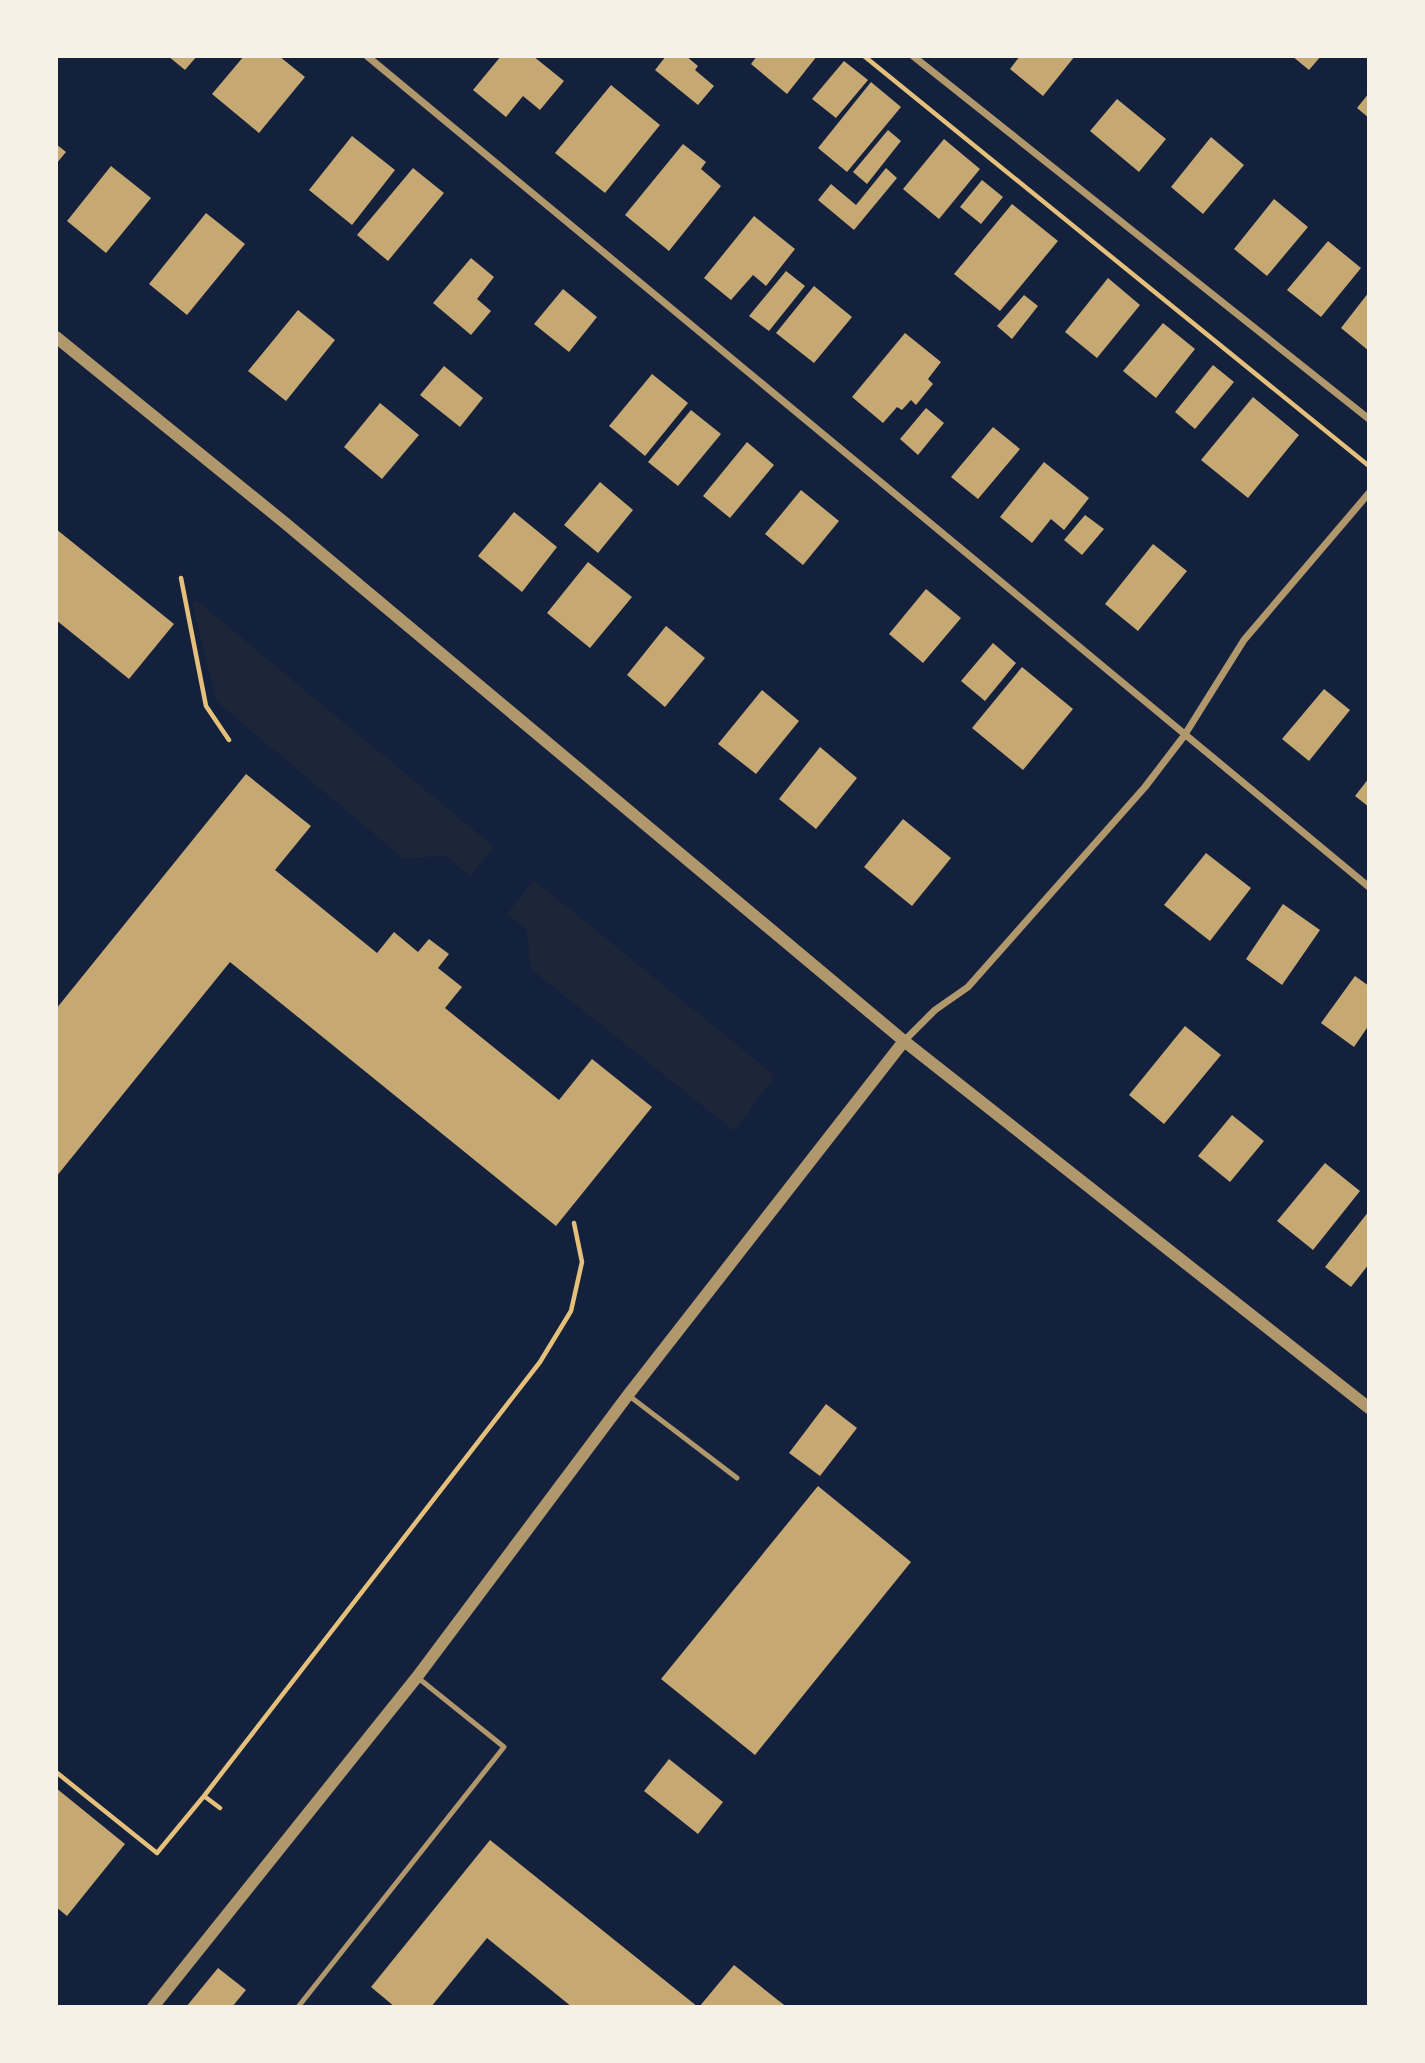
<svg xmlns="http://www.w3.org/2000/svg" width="1425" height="2063" font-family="'Exo 2',sans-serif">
  <rect width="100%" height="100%" fill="#14213d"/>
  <path fill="#1d2539" d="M197,601L494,847L470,876L446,856L403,858L217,702L192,604Z
    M534,880L775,1076L734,1131L531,969L527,929L507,914Z"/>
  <path fill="#c6a872" d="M168,56H197L185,70Z
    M244,56H279L305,77L259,133L212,94Z
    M501,56H533L564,81L540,110L523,96L506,117L473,90Z
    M666,56H686L698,66L695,70L714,86L698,105L655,70Z
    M757,56H817L787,94L751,64Z
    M1020,56H1075L1043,96L1010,69Z
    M1292,56H1321L1309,70Z
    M844,61L868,80L836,118L812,99Z
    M871,82L901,107L847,172L818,148Z
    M611,85L660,125L605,193L555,153Z
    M1369,93V118L1357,108Z
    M1117,99L1166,139L1139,172L1090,131Z
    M888,130L901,141L867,184L853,172Z
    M352,136L395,170L352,225L309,190Z
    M1211,137L1244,165L1203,214L1171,187Z
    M944,139L980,169L939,219L903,189Z
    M56,144L66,152L56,164Z
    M683,144L706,162L701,169L721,186L669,251L625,215Z
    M111,166L151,198L106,253L67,221Z
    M413,168L444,193L388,261L357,235Z
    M886,168L897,178L854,230L818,200L831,184L856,205Z
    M982,180L1003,197L981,224L960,207Z
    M1274,199L1308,227L1267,276L1234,249Z
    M1012,204L1058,241L1000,311L954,274Z
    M206,213L245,244L187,315L149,284Z
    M754,216L795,249L766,286L753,275L731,300L704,278Z
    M1328,241L1361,268L1321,317L1287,290Z
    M471,258L494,277L477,299L491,311L471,335L433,303Z
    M786,271L805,286L769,331L749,316Z
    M1108,278L1140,305L1097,358L1065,332Z
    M814,286L852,317L814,363L776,333Z
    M563,289L597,317L569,352L534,324Z
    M1369,292V351L1341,328Z
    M1024,295L1038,306L1012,339L997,326Z
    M298,310L335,340L286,401L248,371Z
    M1163,323L1195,349L1156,398L1123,371Z
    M905,333L941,362L928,379L933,384L916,405L911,400L902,410L897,407L883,423L852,397Z
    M1213,365L1234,382L1195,429L1175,412Z
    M444,366L483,398L460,427L420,395Z
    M652,374L688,403L645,456L609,426Z
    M1253,397L1299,435L1248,498L1201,460Z
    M380,403L419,435L382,479L344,447Z
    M926,408L944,423L918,455L900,439Z
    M691,410L721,434L678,486L648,462Z
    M993,427L1020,449L978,499L951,477Z
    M747,442L774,465L730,518L703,496Z
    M1044,462L1089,498L1064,530L1051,519L1032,543L1000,517Z
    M600,482L633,510L598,553L564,525Z
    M801,490L839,521L803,565L765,534Z
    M514,512L557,547L522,592L478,556Z
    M1085,515L1104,529L1082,555L1064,540Z
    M56,529L174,624L129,679L56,620Z
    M1153,544L1187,571L1138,631L1105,604Z
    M588,562L632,597L590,648L547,613Z
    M926,589L961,618L923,663L889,634Z
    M666,626L705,658L665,707L627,675Z
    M993,643L1016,663L985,701L961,681Z
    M1022,667L1073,709L1023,770L972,728Z
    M1324,689L1350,710L1309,761L1282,739Z
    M762,690L799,721L756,774L718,744Z
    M820,747L857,778L816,829L779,799Z
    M246,774L311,826L275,870L377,953L394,932L418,952L429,939L449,954L438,968L462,987L445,1008L559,1100L592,1059L652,1107L556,1226L230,962L56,1177V1009Z
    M1369,778V807L1355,796Z
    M903,819L951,858L912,906L864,867Z
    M1206,853L1251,888L1210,941L1164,905Z
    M1283,904L1320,930L1282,985L1246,959Z
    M1355,976L1369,986V1025L1354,1047L1321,1023Z
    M1185,1026L1221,1055L1164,1124L1129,1095Z
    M1232,1115L1264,1141L1230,1182L1198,1156Z
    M1325,1163L1360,1191L1313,1250L1277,1221Z
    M1369,1211V1264L1351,1287L1325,1267Z
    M826,1404L857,1428L820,1476L789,1453Z
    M818,1486L911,1562L755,1755L661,1679Z
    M669,1759L723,1802L698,1834L644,1791Z
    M56,1788L125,1844L67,1916L56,1907Z
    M490,1840L698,2007H572L487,1938L431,2007H395L371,1987Z
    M734,1965L779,2001L787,2007H699Z
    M218,1968L246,1990L232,2007H186Z"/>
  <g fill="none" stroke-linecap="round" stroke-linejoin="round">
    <path stroke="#e5c07b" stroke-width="4.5" d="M864,56L1369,466
      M181,578L206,706L229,740
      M56,1772L157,1853L204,1796L220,1808
      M204,1796L540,1362L571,1311L582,1262L574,1223"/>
    <path stroke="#b1986c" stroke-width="5" d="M628,1395L737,1478
      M298,2007L504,1747L417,1677"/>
    <path stroke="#b1986c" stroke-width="7" d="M367,56L1369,887
      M913,56L1369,419
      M904,1041L935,1010L968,987L1145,787L1184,736L1244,640L1369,493"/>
    <path stroke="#b1986c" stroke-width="12" d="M56,337L285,523L904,1041L1369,1408
      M153,2007L417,1677L628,1395L904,1041"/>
  </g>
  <rect width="1425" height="2063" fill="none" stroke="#f6f1e7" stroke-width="116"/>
</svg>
